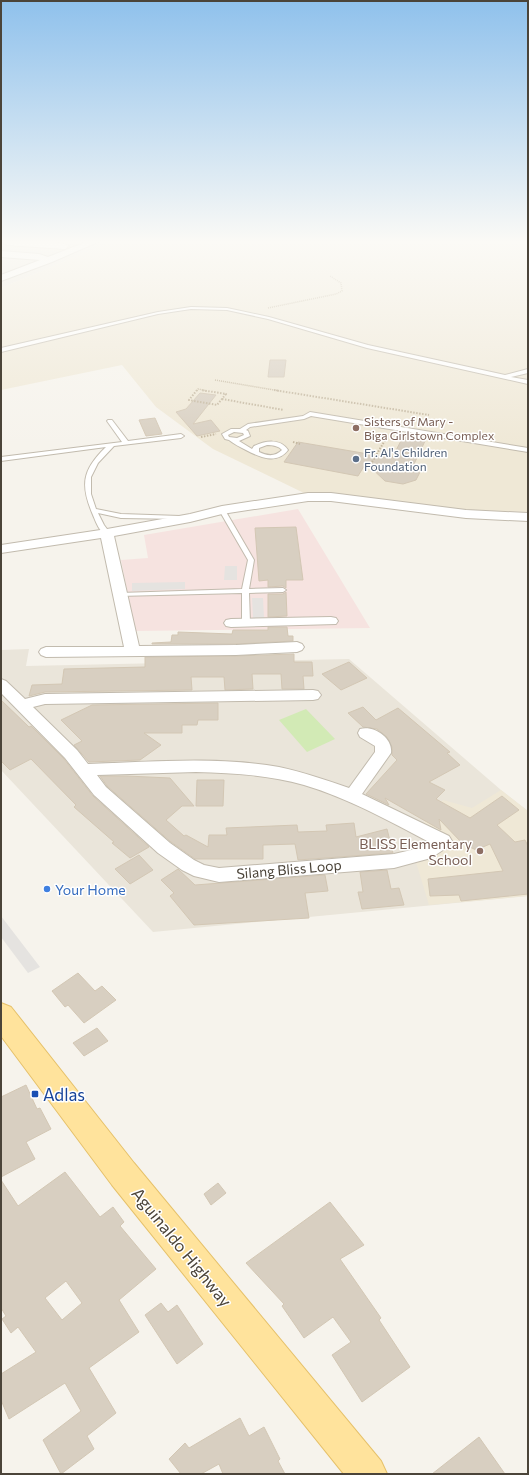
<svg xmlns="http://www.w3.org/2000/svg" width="529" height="1475" font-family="Commissioner,sans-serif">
  <rect width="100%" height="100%" fill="#f6f3ec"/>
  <path fill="#eae5da" d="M1,242H110L1,288Z
    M29,649L26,666L349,659L501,790L528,811V896L153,932L1,770V650Z"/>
  <path fill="#efe8d6" d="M110,242H528V512L466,510L331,493L306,494L213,449L156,407L122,365L1,390V288Z
    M501,790L528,811V896L429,905L416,862L448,841L422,824L443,800L472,808Z"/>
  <path fill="#f6e3e0" d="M298,509L370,628L135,631L121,560L148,558L144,535Z"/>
  <path fill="#d2eab5" d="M306,709L335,739L307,752L279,720Z"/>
  <path fill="#e5e3e0" d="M225,566H237V580H224Z
    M185,582V589L132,591V583Z
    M252,598H263L264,618H253Z
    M1,916L40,967L28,973L1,937Z"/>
  <path fill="#d8cfc1" stroke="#d3c7b4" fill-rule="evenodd" d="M270,360H286L284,377H268Z
    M200,393L216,395L193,424L211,420L220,431L197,436L176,412L186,409Z
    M155,418L162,434L146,436L139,420Z
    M404,435L426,439L414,464L420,472L416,480L403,484L385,481L366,463L358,476L284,462L298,442L392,458Z
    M296,527L303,580H286V588L283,586L268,587V580L259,581L255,528Z
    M286,592L287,616L268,617V594H283Z
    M268,627H287L288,636H293V641L236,644H152V643L171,642L172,635H178V632L232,634L233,630H268Z
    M294,654V662H312L313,676H303L304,689H282L281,674H252L253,689L225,690L224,677H191L192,690L45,692L29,696L32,685L62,684L64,669L145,667V657L236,656Z
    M349,662L367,678L341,690L322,674Z
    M1,700L29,727L31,726L64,759L93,796L149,847L130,858L112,843L114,842L74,807L76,805L31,759L10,770L1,761Z
    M218,703V720H198L197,725H182V733H144L161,745L140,760L89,762L74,745L82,741L61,720L92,705Z
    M363,707L376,720L398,708L450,752L447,753L460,765L429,782L445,790L436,799L470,818L502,796L519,810L497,825L515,842L525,840L528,846V894L461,901L459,895L430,896L428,879L503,871L490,844L476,850L462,843L439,819L441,830L385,798L389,805L366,794L397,760L392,755V747L387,737L377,729L363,727L348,713Z
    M100,776H127L170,778L194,806H182L166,820L184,836L186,835L208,847L209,835H227L226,828L297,825L298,832L327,831L326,825L354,823L356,837L387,829L393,853L298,860L295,844L263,845V859H195L171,842L107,786Z
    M197,780H224L223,806H196Z
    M139,855L153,870L130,884L115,869Z
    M178,869L195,885L325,875L328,891L305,893L309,918L194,925L170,896L174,893L161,880Z
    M387,870L391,889L399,888L404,905L362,909L358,892H363L360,872Z
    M78,973L95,991L102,986L116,1000L84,1023L68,1005L65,1007L52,991Z
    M97,1028L108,1041L84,1056L73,1043Z
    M26,1085L37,1109L40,1108L51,1129L26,1142L35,1159L1,1177V1097Z
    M65,1172L100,1217L113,1207L124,1222L120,1226L156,1269L119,1300L139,1332L89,1368L116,1413L87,1436L94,1449L61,1474L43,1440L81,1411L65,1383L9,1419L1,1400V1374L36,1352L18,1327L11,1333L2,1319L6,1316L1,1308V1180L18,1206ZM66,1281L82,1303L62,1320L45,1298Z
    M218,1183L226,1193L211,1205L204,1194Z
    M330,1202L364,1245L340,1259L381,1318L379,1320L410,1367L362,1402L332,1355L351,1342L333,1317L304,1338L282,1306L284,1304L246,1263Z
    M161,1303L168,1312L177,1305L203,1344L177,1364L145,1315Z
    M240,1418L249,1436L264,1427L280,1459L278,1461L285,1474H223L219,1464L201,1474H181L169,1459L185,1443L189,1448Z
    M479,1437L505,1474H432Z"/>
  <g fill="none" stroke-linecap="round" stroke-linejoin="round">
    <g stroke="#c2bbae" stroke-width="2">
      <path id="lane" d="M191,307L227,308L269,317L368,345L505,375L528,369V373L511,377L528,380V384L367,348L268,319L227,310L191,309L158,314L1,352V348L158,312Z
        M310,412L528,448V452L311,416L304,419L250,427L246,430L248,431L250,436L239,441L252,449L254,446C265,441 280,438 288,450C277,465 259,457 246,450C240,447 234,444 229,440L225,439L222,434L231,429H240L248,424L303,416ZM234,432L243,433L244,435L237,438L229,437L228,435ZM267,445C272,445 279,446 282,450C275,457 267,456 259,452V448Z
        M108,420H112L128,441L181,434L184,436L181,438L114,446L98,463L91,477V494L96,509L121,514L180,516L183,518L182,519L121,518L98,513L104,525L110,533L107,535C99,532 96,522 93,515C80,485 82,470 106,447L1,461V457L122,442L107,421Z
        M222,508L225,510L254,560L249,589L283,588L286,590L283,592L249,593L250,623L249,625H243L242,623V593L118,596L117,595L120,593L242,589L248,560L219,510Z"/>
    </g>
    <g stroke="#c2bbae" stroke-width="2">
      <path id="street" d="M3,242C15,242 63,240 69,246L65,249L7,245Z
        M86,242H98L52,262L1,281V275L40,260L1,257V251L39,254L48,257Z
        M308,493H331L466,510L528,513V521L466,518L331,501H308L222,514L190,522L114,536L139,646L236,645L297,642L302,644L304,647L302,650L297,652L236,655L46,657L41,655L39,652L41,649L46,647H124L101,538L1,553V545L107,529L190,514L222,506Z
        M331,617L336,618L338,621L336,624L231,627L226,626L224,623L226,620L231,619Z
        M1,679L6,681L25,699L45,694L313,690L318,691L321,695L318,699L313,700L45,704L33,707L77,750L88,764C151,762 216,756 279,767C303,772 326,780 349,788L375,752V746L360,737L358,733L360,729C374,725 393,738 391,753L362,794L449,836L452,841L449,846L431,858L394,868L219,882L194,876L182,870L158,853L94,795L65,758L1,693ZM196,772C233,773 269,775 304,785C348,798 389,821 429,842L420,848L394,854L219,868L204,865L194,860L170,843L106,787L97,775Z"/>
    </g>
    <g stroke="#e6c16a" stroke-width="2">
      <path id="primary" d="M1,1003L11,1007L134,1163L381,1461L387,1474H344L112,1185L1,1036Z"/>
    </g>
    <path stroke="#c4b79f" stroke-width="1.5" stroke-dasharray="1 1" stroke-linecap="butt" d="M268,308L336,294L342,291L341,283L330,276
      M215,380L280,391
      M197,391L198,389L207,391"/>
    <path stroke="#c4b79f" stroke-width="2" stroke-dasharray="1.5 1.5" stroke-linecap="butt" d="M197,390L189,400L217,405L226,394L201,390
      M274,390L429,415
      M222,399L284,410
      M201,437L216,434
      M293,442L300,444
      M372,462L387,437"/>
    <use href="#lane" fill="#fff" fill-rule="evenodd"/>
    <use href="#street" fill="#fff" fill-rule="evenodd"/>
    <use href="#primary" fill="#ffe39c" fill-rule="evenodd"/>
  </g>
  <linearGradient id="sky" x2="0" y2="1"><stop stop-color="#8fc1ec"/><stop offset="0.54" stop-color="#fbfaf6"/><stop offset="1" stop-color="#fbfaf6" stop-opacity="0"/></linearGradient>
  <rect width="529" height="448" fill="url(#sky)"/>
  <g fill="#8d6e63" stroke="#fff" stroke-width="1.5">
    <circle cx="356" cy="428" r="4"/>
    <circle cx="480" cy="851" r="4"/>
  </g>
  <circle fill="#5c6f8a" stroke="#fff" stroke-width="1.5" cx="356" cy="459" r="4"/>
  <circle fill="#3f7fe0" stroke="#fff" stroke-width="1.5" cx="47" cy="889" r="4"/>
  <rect fill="#1a4fb4" stroke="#fff" stroke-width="1.5" x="31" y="1090" width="8" height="8" rx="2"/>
  <g text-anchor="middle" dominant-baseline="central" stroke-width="3" stroke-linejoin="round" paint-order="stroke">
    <g font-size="12" fill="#785e54" stroke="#fff" text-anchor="start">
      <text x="364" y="421">Sisters of Mary -<tspan x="364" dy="14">Biga Girlstown Complex</tspan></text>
    </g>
    <g font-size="12" fill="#4e5e75" stroke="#fff" text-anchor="start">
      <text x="364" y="452">Fr. Al's Children<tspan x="364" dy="14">Foundation</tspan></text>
    </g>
    <g font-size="14" fill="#785e54" stroke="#fff" text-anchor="end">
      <text x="472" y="843">BLISS Elementary<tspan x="472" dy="16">School</tspan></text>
    </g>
    <g font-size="14" fill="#4b4439" stroke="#fff">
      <text transform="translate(289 869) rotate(-5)">Silang Bliss Loop</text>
    </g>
    <g font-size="14" fill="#366cbe" stroke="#fff" text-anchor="start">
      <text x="55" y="889">Your Home</text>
    </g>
    <g font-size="17" fill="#164399" stroke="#fff" text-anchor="start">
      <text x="43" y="1094">Adlas</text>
    </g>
    <g font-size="17" fill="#4b4439" stroke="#fff">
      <text transform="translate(182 1247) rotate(51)">Aguinaldo Highway</text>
    </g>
  </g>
  <rect width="529" height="1475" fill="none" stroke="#4b4439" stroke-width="4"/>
</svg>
